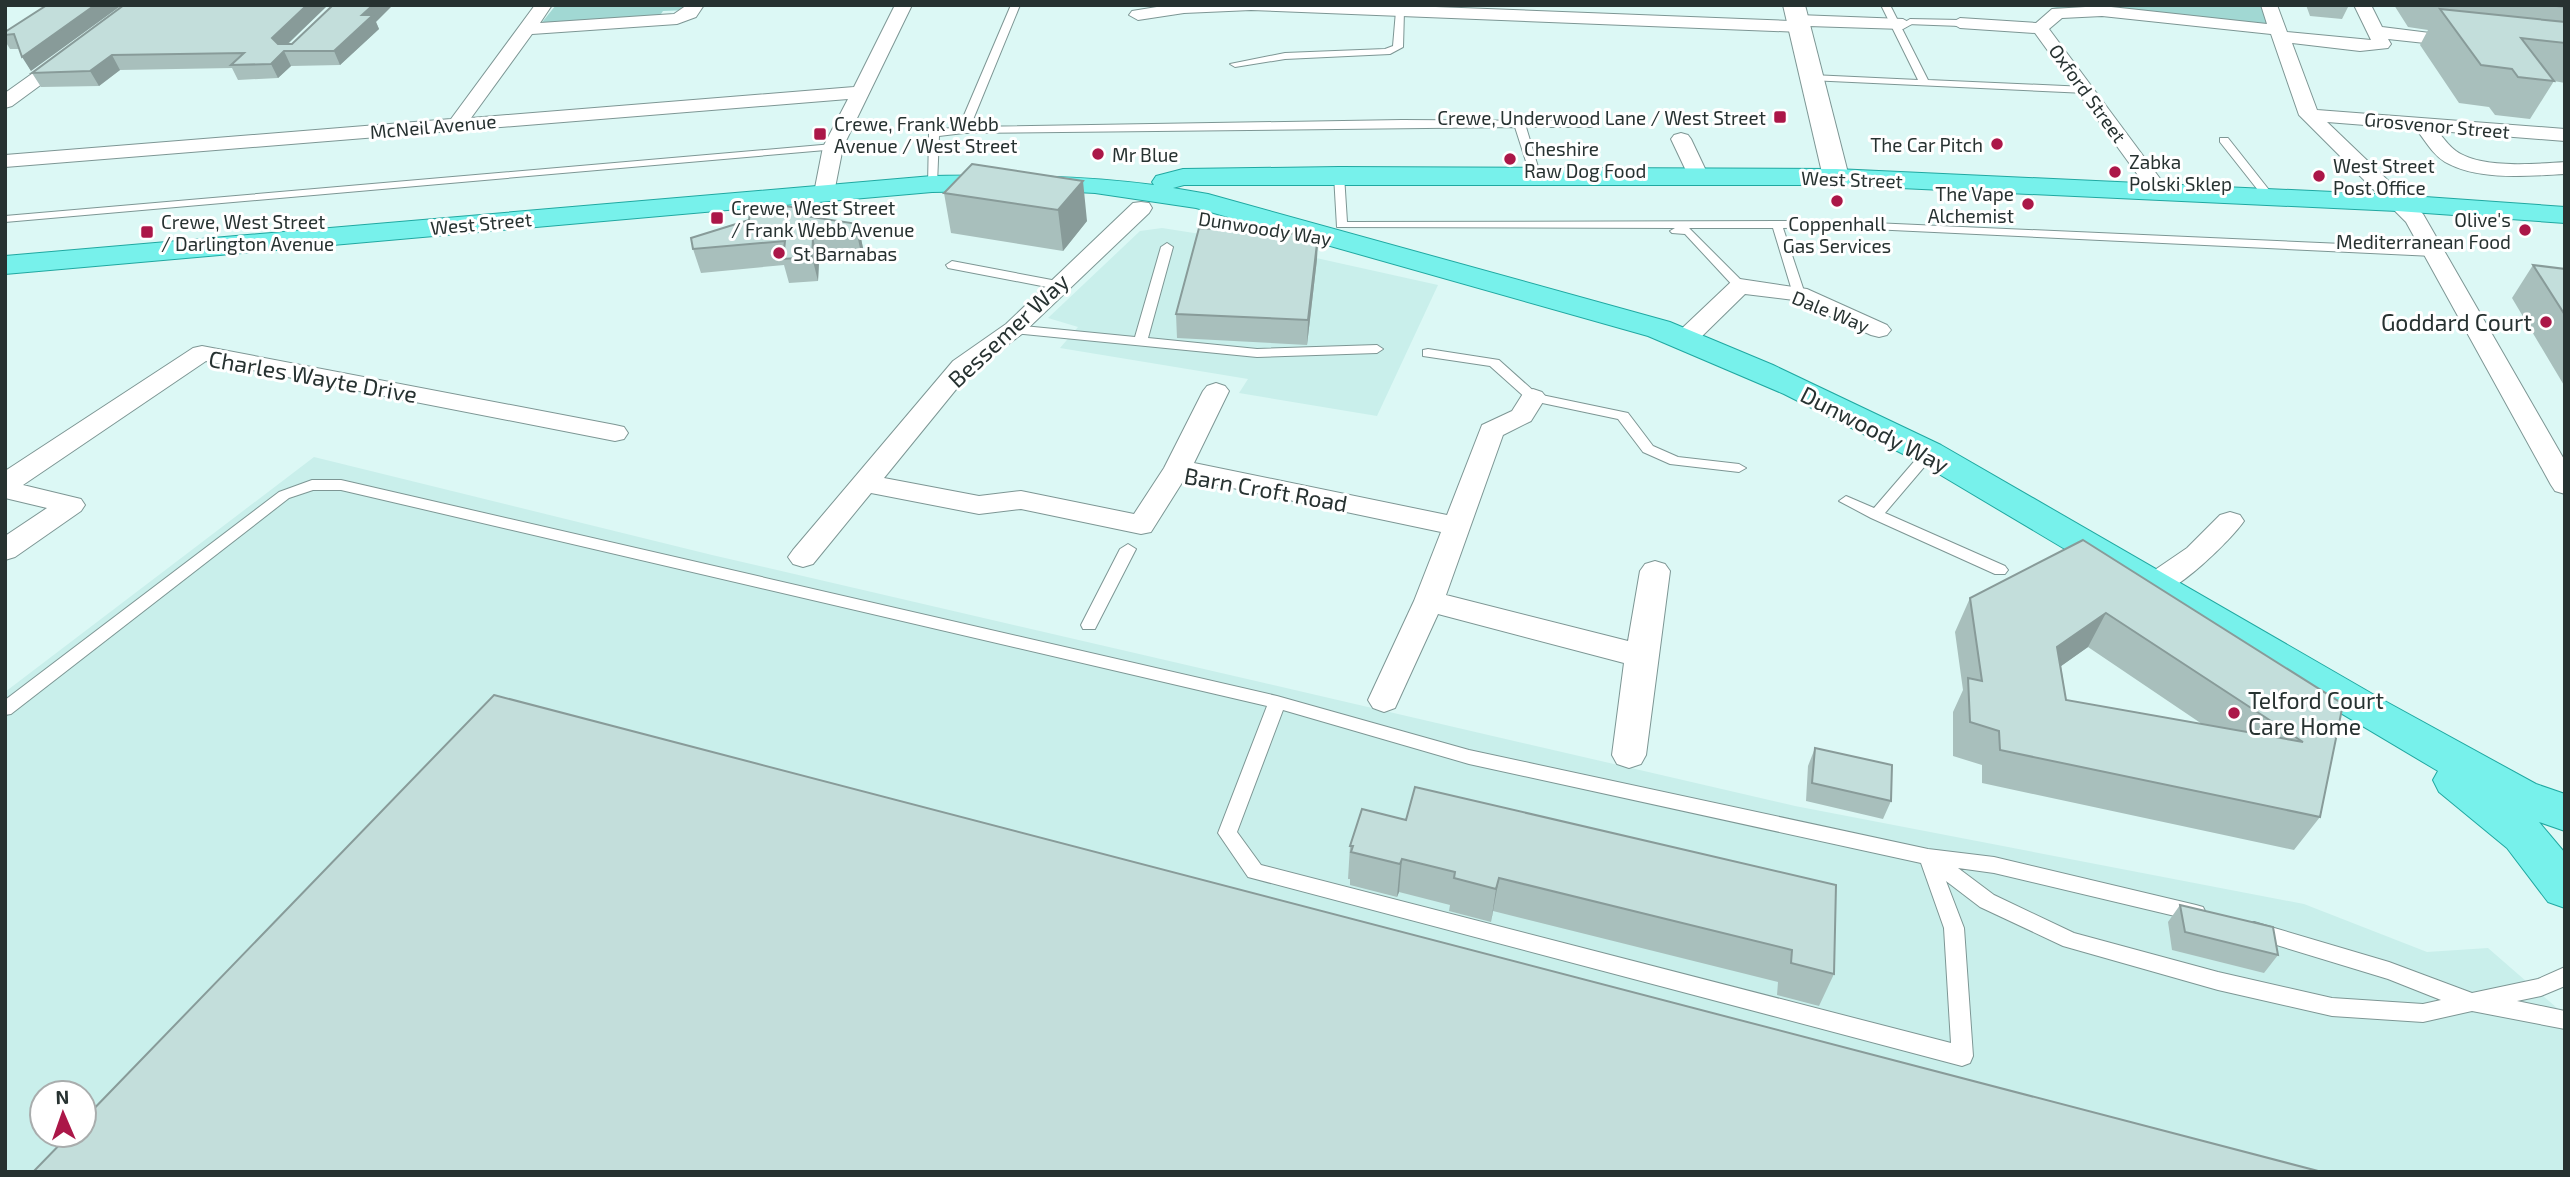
<svg xmlns="http://www.w3.org/2000/svg" width="2570" height="1177" font-family="'Exo 2',sans-serif">
  <rect width="100%" height="100%" fill="#dcf8f5"/>
  <path fill="#c9efeb" fill-rule="evenodd" d="M1162,228L1226,238L1438,285L1377,416L1239,393L1248,379L1060,348L1078,327L1048,318L1140,231Z
    M314,457L712,555L1795,806L2304,904L2427,952L2488,948L2565,1015V1172H5V692ZM42,1093H84V1135H42Z"/>
  <path fill="#a1d8d3" d="M556,5H672L689,6L687,10L663,11L659,17L539,26Z
    M2269,5L2279,30L2103,11L2058,13L2057,8L2048,6Z"/>
  <g fill="none" stroke-linecap="round" stroke-linejoin="round">
    <g stroke="#7d9694" stroke-width="2">
      <path id="service" d="M1011,5H1020L970,127L1402,120L1595,121L1600,124L1595,127H1526L1541,177L1536,180L1531,177L1515,127L964,133L939,136L937,184L928,186L929,133L934,130L959,127Z
        M1881,5H1890L1928,80L2086,87L2091,90L2086,93L1809,80V76L1812,75L1918,80Z
        M1400,8L1404,11L1403,47L1390,54L1285,59L1235,67L1230,64L1285,53L1385,49L1393,46L1396,11Z
        M1910,19L1960,20L1965,23L1960,26L1907,24L1905,22Z
        M2220,138H2228L2273,195V199H2265L2220,142Z
        M833,144L837,145V149L5,222V216Z
        M1339,172L1344,175L1347,222L1829,221L2433,248L2439,252L2433,256L1829,227L1783,228L1805,294L1799,298L1793,294L1773,228H1689L1744,283L1746,286L1740,290L1736,289L1685,234L1672,233L1670,231L1675,228L1337,227L1334,175Z
        M1167,243L1173,247L1148,338L1257,349L1377,345L1383,349L1377,353L1257,357L1014,333L1008,329L1014,325L1135,337L1161,247Z
        M952,261L1057,281L1063,285L1057,289L948,268L946,265Z
        M1428,349L1499,360L1537,394L1628,413L1653,446L1678,457L1739,464L1746,468L1739,472L1670,464L1643,452L1618,419L1528,400L1490,366L1423,356V350Z
        M1929,449L1936,453L1885,513L2005,566L2008,570L2005,574H1995L1871,518L1839,501L1846,496L1874,508L1924,450Z
        M312,480H341L1277,696L1469,750L1928,849L1994,857L2196,905L2203,907L2206,913L2203,919L2196,921L1994,873L1958,868L1994,895L2074,933L2218,972L2332,998L2423,1004L2441,1000L2388,979L2247,936L2244,930L2247,924L2254,922L2389,962L2472,993L2538,979L2565,967V986L2541,996L2517,1001L2565,1011V1029L2472,1011L2423,1022L2332,1016L2218,990L2063,946L1980,907L1946,881L1964,928L1973,1056L1970,1063L1962,1066L1248,877L1218,833L1267,706L341,490H313L289,498L11,714L5,715V700L279,492ZM1283,710L1469,764L1921,863L1944,928L1951,1043L1261,865L1237,832Z
        M1128,544L1136,549L1097,625L1095,629H1083L1081,625L1120,549Z"/>
    </g>
    <g stroke="#7d9694" stroke-width="2">
      <path id="minor" d="M535,5H552L540,23L674,14L687,5H704L696,17L677,24L532,34L471,118L854,87L895,5H912L843,147L834,193L831,197H817L814,193L823,147L848,99L5,167V155L451,119Z
        M1169,5H1384L1790,21L1792,16L1798,15L1903,19L1912,24L1903,29L1808,26L1806,31L1800,32L1251,10L1184,13L1138,20L1129,15L1132,11Z
        M2261,5H2277L2287,32L2371,40L2354,5H2371L2382,27L2462,37L2471,42L2462,47L2388,39L2391,44L2388,48L2360,51L2292,43L2317,110L2565,129V141L2438,131C2443,138 2449,146 2456,151C2481,169 2536,164 2565,162V174C2528,176 2478,181 2445,162C2433,155 2425,140 2416,129L2327,122L2423,214L2565,461V494L2555,491L2551,485L2406,222L2299,115L2271,34L2102,16L2062,18L2049,29L2170,192L2167,196H2153L2035,33L1960,28L1951,23L1960,18L2036,23L2052,9L2102,6L2267,24Z
        M70,50L76,51L79,55L76,59L12,106L5,108V93L64,51Z
        M1681,133L1688,135L1691,139L1709,177L1706,181H1692L1689,177L1671,139L1674,135Z
        M1141,202L1149,203L1152,208L1149,213L1022,334L971,371L884,478L979,496L1021,491L1134,514L1164,468L1203,391L1207,386L1216,383L1225,386L1229,391L1194,463L1447,515L1482,425L1512,411L1524,392L1533,389L1542,392L1546,397L1531,421L1503,435L1446,595L1628,641L1640,571L1645,564L1655,561L1665,564L1670,571L1646,755L1641,764L1629,768L1617,764L1612,755L1624,663L1438,614L1395,708L1384,712L1373,708L1368,700L1414,601L1441,532L1185,478L1151,532L1141,534L1021,509L979,514L871,493L813,564L803,567L793,564L788,557L793,550L953,361L1006,324L1133,203Z
        M1740,279L1807,289L1887,325L1891,330L1887,335L1879,337L1871,335L1794,300L1745,294L1694,344L1685,346L1676,344L1673,339L1676,334L1732,281Z
        M202,346L615,425L624,427L628,433L624,439L615,441L206,361L23,485L81,499L85,505L81,511L15,557L5,560V536L47,508L5,498V471L193,348Z
        M2230,512L2240,515L2244,521C2232,539 2175,595 2153,595C2152,595 2144,592 2143,592L2138,585L2143,578L2187,548L2220,515Z"/>
    </g>
    <g stroke="#7d9694" stroke-width="2">
      <path id="tertiary" d="M1783,5H1805L1849,177L1845,183L1836,185L1827,183L1823,177Z"/>
    </g>
    <g stroke="#20a8a1" stroke-width="2">
      <path id="primary" d="M1339,167L1836,169L2397,195L2565,207V223L2397,211L1836,185H1184L1173,188L1208,194L1670,322L1773,365L1941,445L2383,700L2536,784L2565,794V831L2539,822L2565,853V908L2548,902L2507,848L2439,792L2433,780L2438,771L1917,461L1784,394L1648,336L1196,208L1095,193L1039,190L932,192L5,274V256L932,176C1007,175 1079,175 1154,185L1152,182L1156,176L1183,169Z"/>
    </g>
    <use href="#service" fill="#fff" fill-rule="evenodd"/>
    <use href="#minor" fill="#fff" fill-rule="evenodd"/>
    <use href="#tertiary" fill="#fff" fill-rule="evenodd"/>
    <use href="#primary" fill="#77f1eb" fill-rule="evenodd"/>
  </g>
  <path fill="#a8bfbc" fill-rule="evenodd" d="M47,5L31,71L19,49H10L5,41V32Z
    M328,5L288,44L376,22L379,29L340,65L291,66L278,78L238,80L232,68L120,70L99,86L41,87L32,73Z
    M2306,5H2349L2342,19L2310,16Z
    M2394,5H2565V83L2554,81L2530,119L2495,115L2489,107L2459,103L2420,45L2428,30L2408,27Z
    M972,164L1087,221L1063,251L951,233L944,193Z
    M799,208L801,216L858,224L863,248L862,258L819,262L818,281L789,283L784,265L701,273L693,249Z
    M1318,235L1317,259L1307,345L1177,338L1176,314Z
    M2533,265L2565,269V387L2512,298Z
    M2083,540L2343,704L2320,817L2294,850L1982,783V765L1953,756V712L1963,690L1955,632L1970,598ZM2088,647L2202,724L2066,700L2061,666Z
    M1815,748L1891,801L1883,819L1806,801L1808,766Z
    M1406,820L1836,885L1834,974L1819,1006L1777,995L1778,982L1493,911L1491,922L1449,911L1450,905L1399,892L1397,897L1350,885V879H1348L1350,846Z
    M2180,905L2278,955L2264,973L2172,950L2168,922Z"/>
  <path fill="#889b99" d="M95,5H122L31,71L22,57Z
    M307,5H328L279,52L272,38Z
    M373,5H393L376,22L379,29L340,65L334,51L362,15Z
    M284,51L291,66L278,78L271,64Z
    M112,55L120,70L99,86L90,71Z
    M1083,181L1087,221L1063,251L1058,210Z
    M858,224L863,248L862,258L857,234Z
    M1318,235L1317,259L1307,345L1308,320Z
    M813,238L819,262L818,281L812,257Z
    M2106,613L2088,647L2040,681L2057,647Z
    M1402,859L1399,892L1397,897L1400,864Z
    M1499,878L1491,922L1496,889Z"/>
  <path fill="#c3dedb" stroke="#889b99" stroke-width="2" fill-rule="evenodd" d="M47,5H95L22,57L14,34L5,35V32Z
    M124,5H307L272,38L278,44H292L333,5H373L362,15H373L334,51H284L271,64L231,65L244,53L112,55L90,71L32,73Z
    M2547,5H2565V7Z
    M2440,9L2565,22V43L2521,38L2554,81L2518,77L2512,69L2481,65Z
    M972,164L1083,181L1058,210L944,193Z
    M784,206L799,208L798,215L858,224L857,234L813,238L812,257L783,259L785,241L693,249L691,238L749,220L750,212Z
    M1199,228L1318,235L1308,320L1176,314Z
    M2533,265L2565,269V315Z
    M2083,540L2343,704L2320,817L2000,750L1999,731L1970,722L1968,678L1982,681L1970,598ZM2106,613L2303,742L2066,700L2057,647Z
    M494,695L2322,1172H33L69,1135H84V1119Z
    M1815,748L1892,765L1891,801L1812,783Z
    M1415,787L1836,885L1834,974L1791,963L1792,950L1499,878L1496,889L1454,878L1455,872L1402,859L1400,864L1351,852L1353,846H1350L1362,809L1406,820Z
    M2180,905L2273,927L2278,955L2185,932Z"/>
  <g fill="#ab1748" stroke="#fff" stroke-width="2.5">
    <rect x="1773" y="110" width="14" height="14" rx="3.5"/>
    <rect x="813" y="127" width="14" height="14" rx="3.5"/>
    <circle cx="1997" cy="144" r="7"/>
    <circle cx="1098" cy="154" r="7"/>
    <circle cx="1510" cy="159" r="7"/>
    <circle cx="2115" cy="172" r="7"/>
    <circle cx="2319" cy="176" r="7"/>
    <circle cx="1837" cy="201" r="7"/>
    <circle cx="2028" cy="204" r="7"/>
    <rect x="710" y="211" width="14" height="14" rx="3.5"/>
    <circle cx="2525" cy="230" r="7"/>
    <rect x="140" y="225" width="14" height="14" rx="3.5"/>
    <circle cx="779" cy="253" r="7"/>
    <circle cx="2546" cy="322" r="7"/>
    <circle cx="2234" cy="713" r="7"/>
  </g>
  <g text-anchor="middle" dominant-baseline="central" stroke-width="6" stroke-linejoin="round" paint-order="stroke">
    <g font-size="19" fill="#273231" stroke="#fff">
      <text transform="translate(2088 93) rotate(54)">Oxford Street</text>
      <text transform="translate(2437 125) rotate(5)">Grosvenor Street</text>
      <text transform="translate(433 126) rotate(-5)">McNeil Avenue</text>
      <text transform="translate(1852 179) rotate(2)">West Street</text>
      <text transform="translate(481 223) rotate(-5)">West Street</text>
      <text transform="translate(1265 228) rotate(9)">Dunwoody Way</text>
      <text transform="translate(1831 311) rotate(22)">Dale Way</text>
    </g>
    <g font-size="19" fill="#273231" stroke="#fff" text-anchor="start">
      <text x="1766" y="117" text-anchor="end">Crewe, Underwood Lane / West Street</text>
      <text x="834" y="123">Crewe, Frank Webb<tspan x="834" dy="22">Avenue / West Street</tspan></text>
      <text x="1983" y="144" text-anchor="end">The Car Pitch</text>
      <text x="1524" y="148">Cheshire<tspan x="1524" dy="22">Raw Dog Food</tspan></text>
      <text x="1112" y="154">Mr Blue</text>
      <text x="2129" y="161">Zabka<tspan x="2129" dy="22">Polski Sklep</tspan></text>
      <text x="2333" y="165">West Street<tspan x="2333" dy="22">Post Office</tspan></text>
      <text x="2014" y="193" text-anchor="end">The Vape<tspan x="2014" dy="22">Alchemist</tspan></text>
      <text x="731" y="207">Crewe, West Street<tspan x="731" dy="22">/ Frank Webb Avenue</tspan></text>
      <text x="2511" y="219" text-anchor="end">Olive's<tspan x="2511" dy="22">Mediterranean Food</tspan></text>
      <text x="161" y="221">Crewe, West Street<tspan x="161" dy="22">/ Darlington Avenue</tspan></text>
      <text x="1837" y="223" text-anchor="middle">Coppenhall<tspan x="1837" dy="22">Gas Services</tspan></text>
      <text x="793" y="253">St Barnabas</text>
    </g>
    <g font-size="23" fill="#273231" stroke="#fff" text-anchor="end">
      <text x="2532" y="322">Goddard Court</text>
      <text x="2248" y="700" text-anchor="start">Telford Court<tspan x="2248" dy="26">Care Home</tspan></text>
    </g>
    <g font-size="23" fill="#273231" stroke="#fff">
      <text transform="translate(1008 330) rotate(-43)">Bessemer Way</text>
      <text transform="translate(313 376) rotate(10)">Charles Wayte Drive</text>
      <text transform="translate(1875 429) rotate(27)">Dunwoody Way</text>
      <text transform="translate(1266 489) rotate(10)">Barn Croft Road</text>
    </g>
  </g>
  <rect width="2570" height="1177" fill="none" stroke="#273231" stroke-width="14"/>
  <g transform="translate(63 1114) rotate(358)"><circle r="33" fill="#ffffff" stroke="#a9adad" stroke-width="2"/>
  <path d="M0-5L12 26L0 18L-12 26Z" fill="#ab1748"/>
  <text y="-10" font-size="19" font-weight="bold" text-anchor="middle" fill="#273231">N</text>
  </g>
</svg>
